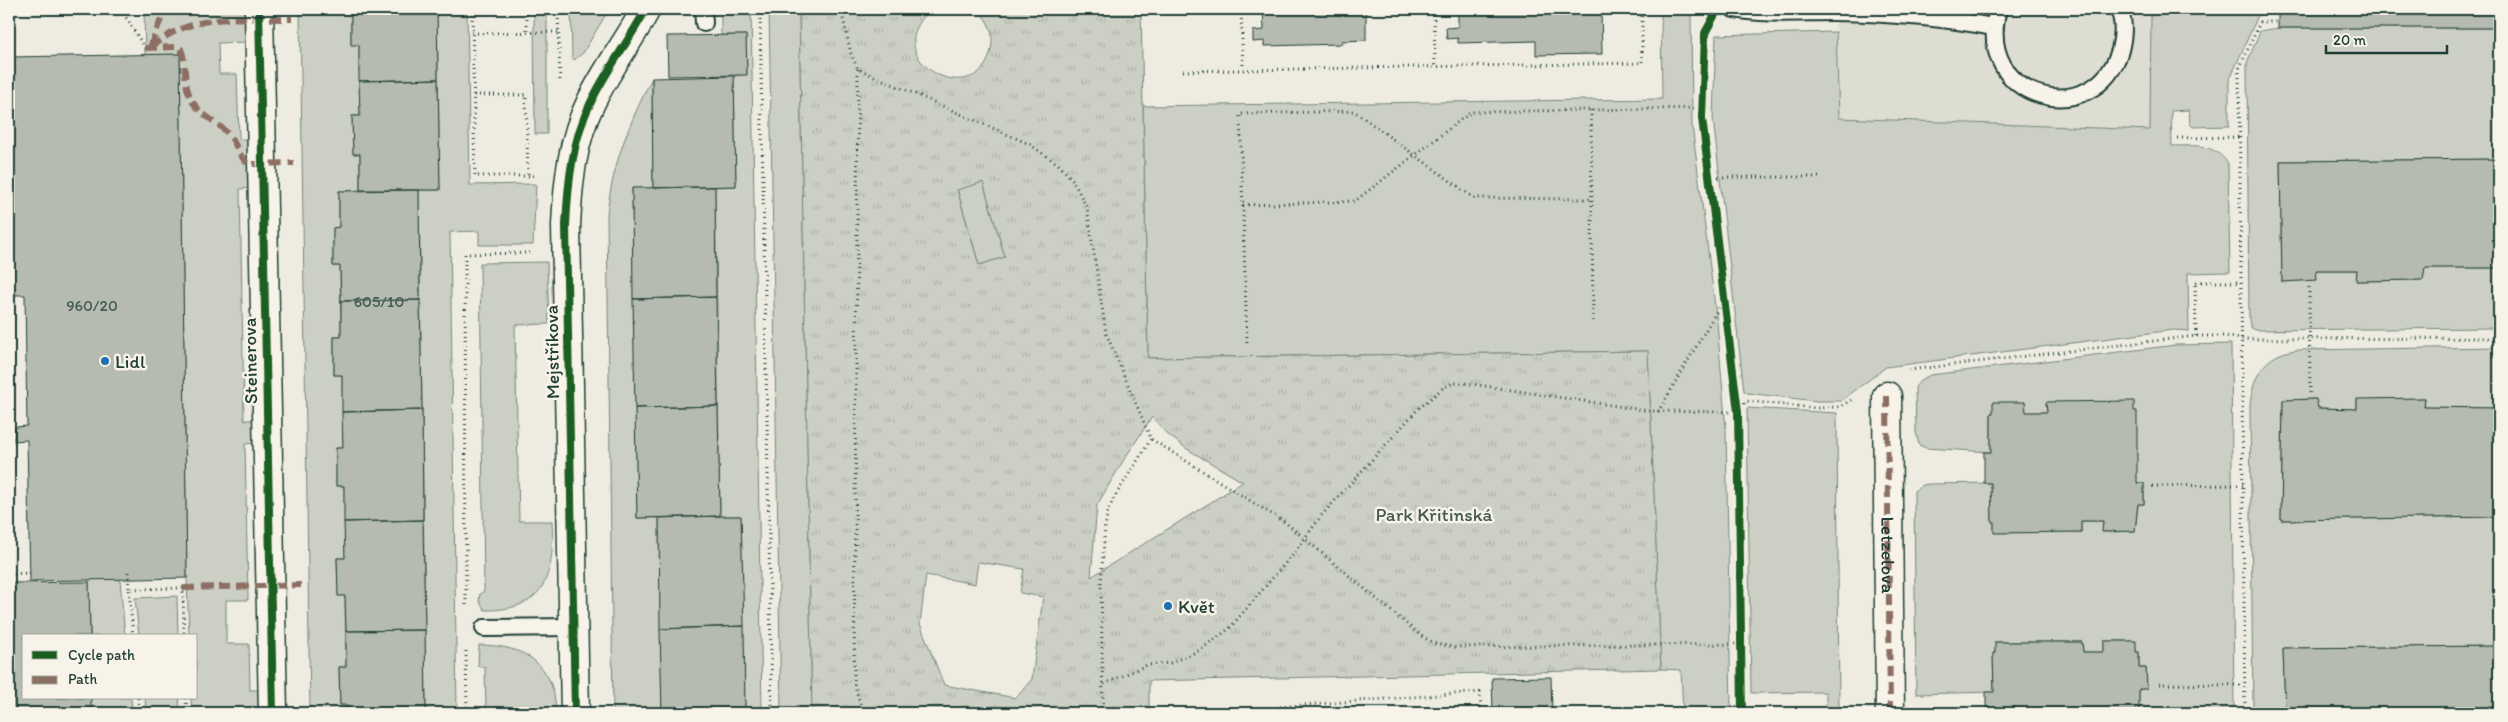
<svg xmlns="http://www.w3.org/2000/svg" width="2508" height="722" font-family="Itim,sans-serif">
  <defs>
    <pattern id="park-tufts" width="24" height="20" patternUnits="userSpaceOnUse" patternTransform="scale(1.25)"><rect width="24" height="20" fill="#cccfc4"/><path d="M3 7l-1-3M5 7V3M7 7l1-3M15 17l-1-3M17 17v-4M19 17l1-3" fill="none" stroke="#afb3a9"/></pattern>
  </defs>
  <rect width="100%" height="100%" fill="#eeece1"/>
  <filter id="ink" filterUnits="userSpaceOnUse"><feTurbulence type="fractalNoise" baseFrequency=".02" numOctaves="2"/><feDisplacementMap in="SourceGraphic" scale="10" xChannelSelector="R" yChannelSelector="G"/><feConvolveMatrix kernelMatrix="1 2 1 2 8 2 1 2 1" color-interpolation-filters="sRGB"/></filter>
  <g filter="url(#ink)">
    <path fill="#ddddd2" d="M1835,9H2151L2150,130L1839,118Z"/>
    <path fill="#cccfc4" stroke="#76867c" d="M144,9L249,11V42L218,43L219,74H237L239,139H252L253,188L240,189L244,420H256V443L245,444L248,600H226V644H249L250,690H261L262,713H192L191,698H196V636H189L187,578L180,54L145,55Z
      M300,9H351V44L359,45L360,116H352L353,154H360V190L339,191V227L333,228V266H340L341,337H334V375H342L343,448H336V486H344L345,558H337L338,595L345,596L346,667H339L340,705H347V713H310Z
      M437,9H467L470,185L536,184L533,245H479V231L450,232L457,713H426L419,190H440Z
      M534,9H547V134H535Z
      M571,9H609L583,53L574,60L572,57Z
      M721,9H751L762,713H745L741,516H720L715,187L736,186L734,76L747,74L746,35H721Z
      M769,9H799L812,713H781Z
      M1661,9H1691L1692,125L1717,322L1726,430L1731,713H1683L1681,670L1661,669L1648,351L1148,358L1143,106L1662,99Z
      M2151,9H2278V12L2260,11L2229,81V126L2193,127L2190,124L2189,110L2171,111L2172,146C2197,146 2211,142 2228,163L2230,272L2188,273L2189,331L2173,330L1886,367L1841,401H1816L1747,393L1744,391L1713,118L1716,35L1836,32L1839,118L2150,130Z
      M2278,28H2499V159L2280,161L2282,282L2316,280V270H2357V281L2423,280L2425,268H2499V328L2256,330L2251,328L2249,321L2247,63L2260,31Z
      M652,78L653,188L632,189L637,518H659L662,713H613L607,214C613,162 629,124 652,78Z
      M983,182L1005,257L979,265L957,189Z
      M547,262L549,324L515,325L519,521H552C555,574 546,611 485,610L479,601L480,594L484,591L480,263Z
      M2231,344L2234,713H2139V689H2147L2146,668H2139V652H2136L2135,641H2104V652H2083L2082,642H1996L1995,653H1993L1994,692L1916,694L1914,491L1923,485L1929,484L1991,483L1992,522H1994V532H2081V521H2103V532L2135,531L2138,504H2144V483H2137L2046,402L2047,412L1991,413V452L1926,448L1919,445L1916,432L1915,387L1921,380L1930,375L2176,345Z
      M2499,347V408L2424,407L2425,398L2357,400V409L2318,408L2316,399L2283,400L2281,520L2499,517V646L2283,648L2285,713H2253L2250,407C2252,376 2265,353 2297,350Z
      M1747,408L1837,413L1839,713H1826V692L1751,693Z
      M89,579H120L125,636H90Z
      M177,596L178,636H139L135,598Z
      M479,645C525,645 555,664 556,713H486L485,667L478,666Z
      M91,698H131L132,713H91Z
      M145,698H179L180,713H146Z"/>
    <path fill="url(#park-tufts)" stroke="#76867c" fill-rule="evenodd" d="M799,9H932C870,61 986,119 992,42C993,29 986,16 975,9H1141L1148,358L1648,351L1661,669L1149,681V713H812ZM983,182L1005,257L979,265L957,190ZM1152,417L1167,434L1187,449L1243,482L1091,577L1097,505L1123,461ZM978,562L1024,569L1020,593L1043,597L1032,679L1016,698L944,685L920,624L926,575L975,584Z"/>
    <path fill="#b5bbb0" stroke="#1f3d34" d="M351,9H437L438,79L359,81V45H351Z
      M1263,9H1366V40L1342,41V44L1264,46V41L1253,42V31L1264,30Z
      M1458,9H1601L1602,54L1536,55V41L1458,43V38L1447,39L1446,28L1458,27Z
      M2278,9H2499V28H2278Z
      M746,35L747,75L668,76L667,36Z
      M180,54L187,578L30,581L27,440L14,441L15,427L27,426L25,295H9V57Z
      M734,76L736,186L653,188L652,78Z
      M438,79L440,190H360V154H353L352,116H360L359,81Z
      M2499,159V268H2425L2423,280L2356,281L2357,270H2316L2317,280L2282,282L2280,161Z
      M715,187L716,297L633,299L632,188Z
      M419,190L420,300L341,301L340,266H333V228L339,227V191Z
      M716,297L718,406L635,408L633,299Z
      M420,300L422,410L342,412V375H334V337H341V301Z
      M2425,398L2424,407L2499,408V517L2281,520L2283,400L2316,399L2318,408L2357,409V399Z
      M2134,401V411H2137V483H2144V504H2138L2135,531L2102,532L2103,521H2081V532L1994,533V522H1992L1991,483H1984V452H1991V413H1993V402H2025L2026,412H2047L2046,402Z
      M718,406L720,516L637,518L635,408Z
      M422,410L423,520L344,522V486H336V448H343L342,412Z
      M720,516H741L744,626L660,629L659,518Z
      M423,520L425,630L346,631L345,596H338L337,558H345L344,522Z
      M89,582L90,636H24V698H91V713H9V583Z
      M744,626L745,713H662L660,629Z
      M425,630L426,713H347V705H340L339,667H346V631Z
      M2104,641H2136V652H2139V668H2146L2147,689H2139V713H1986V692H1994L1993,653H1995V642H2082L2083,652H2104Z
      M2499,646V713H2285L2283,648Z
      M1551,677L1552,713H1493L1492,678Z"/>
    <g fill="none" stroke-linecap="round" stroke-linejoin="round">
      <g stroke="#1f3d34" stroke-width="20">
        <path id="service" d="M703,9L704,23
          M1734,9C1766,15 1800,12 1833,12C1886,13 1941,17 1993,27
          M1998,9C1973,102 2096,131 2120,50C2123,38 2125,20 2118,9
          M484,628L573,627"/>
      </g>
      <g stroke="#1f3d34" stroke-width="31">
        <g id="minor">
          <path d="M259,9L273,713"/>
          <path id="s1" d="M1887,396L1890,713"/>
          <path d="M575,713L566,225C568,183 572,140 591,102C607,69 629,41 646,9"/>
        </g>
      </g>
      <path stroke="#1f3d34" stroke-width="3" stroke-dasharray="1 4" stroke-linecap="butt" d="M121,9L145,48
        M472,9L475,176H536
        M527,9V32
        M558,9L560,83
        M760,9L772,713
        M841,9L851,54L858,69L1029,144L1058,164L1072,179L1087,208L1106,333L1151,439L1286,523L1421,636L1436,644L1455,647L1741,644
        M1241,9L1243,69
        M1434,9L1435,66
        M1709,25L1705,33L1702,118L1738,412L1742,713
        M472,33L559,32
        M858,69L854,683L861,706L866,713
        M1183,71L1642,63V9
        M474,95H526L528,176
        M1591,110L1593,321
        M2177,138L2240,137
        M1708,177H1821
        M1243,205L1355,201L1471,112L1703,108
        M2309,287L2310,393
        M2196,336L2195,282H2240
        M1247,342L1240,114L1354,111L1474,198L1592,199
        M1909,370L2196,336H2225L2241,339L2499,338
        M1658,412L1725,297
        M2152,486L2243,485
        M128,572L129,589
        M9,574L30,573
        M466,605L465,254L532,253
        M133,636L129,589L183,588L184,636
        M466,651L467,713
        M1104,684L1147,665L1170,663L1183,658L1200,650L1229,629L1294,553L1322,515L1417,410L1444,387L1454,383H1465L1650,411L1738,412L1746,401L1816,408L1840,407L1851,400
        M2154,684L2244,685
        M138,698L139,713
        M186,698L187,713
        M1103,713L1101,582L1105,527L1108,511L1114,498L1151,439
        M1276,713V707L1480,692L1481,713
        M2245,713L2239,69L2260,22H2278"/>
      <use href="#service" stroke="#f7f3e8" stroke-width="16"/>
      <use href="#minor" stroke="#f7f3e8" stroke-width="28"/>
      <path stroke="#8d6e63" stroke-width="6" stroke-dasharray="12 6" stroke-linecap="butt" d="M150,47C158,42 167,35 176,31C211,14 256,19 292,19
        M150,47L165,9
        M145,48L177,47L181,49C187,63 183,79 189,94C196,115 216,119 229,135C237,144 238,155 248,164L294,163
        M1887,396L1890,713
        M183,588L301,585
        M467,712L468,713"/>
      <g stroke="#f7f3e8" stroke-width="11">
        <path id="cycleway" d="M259,9L273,713
          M1718,9L1705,33L1702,118L1738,412L1742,713
          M575,713L566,225C568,183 572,140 591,102C607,69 629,41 646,9"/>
      </g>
      <use href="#cycleway" stroke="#1b5e20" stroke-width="8"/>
    </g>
  </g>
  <g fill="#1f6fb2" stroke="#f7f3e8" stroke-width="2">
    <circle cx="105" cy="361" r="5"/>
    <circle cx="1168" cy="606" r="5"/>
  </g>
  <g text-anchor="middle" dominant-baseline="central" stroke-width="5" stroke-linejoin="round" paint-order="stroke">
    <g font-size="16" fill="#445c53">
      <text x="379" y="301">605/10</text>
      <text x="92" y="305">960/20</text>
    </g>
    <g font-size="19" fill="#1f3d34" stroke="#f7f3e8">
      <text transform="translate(552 352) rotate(-91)">Mejstříkova</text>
      <text transform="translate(250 361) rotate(-91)">Steinerova</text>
      <text stroke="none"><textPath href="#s1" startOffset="159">Letzelova</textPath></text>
    </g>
    <g font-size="19" fill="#1f3d34" stroke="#f7f3e8" text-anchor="start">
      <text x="115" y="361">Lidl</text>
      <text x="1178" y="606">Květ</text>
    </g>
    <g font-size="19" fill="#425a51" stroke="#f7f3e8">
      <text x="1434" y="514">Park Křitinská</text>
    </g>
  </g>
  <rect width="2508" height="722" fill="none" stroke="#f7f3e8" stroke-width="30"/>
  <rect x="15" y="15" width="2478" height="692" fill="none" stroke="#1f3d34" stroke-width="2" filter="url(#ink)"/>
  <rect x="22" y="634" width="175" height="65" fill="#f7f3e8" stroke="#a1aaa0"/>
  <rect x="32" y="651" width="25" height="8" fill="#1b5e20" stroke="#a1aaa0"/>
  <text x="68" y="660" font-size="15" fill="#1f3d34">Cycle path</text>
  <rect x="32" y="676" width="25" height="8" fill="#8d6e63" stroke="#a1aaa0"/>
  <text x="68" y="684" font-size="15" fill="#1f3d34">Path</text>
  <path d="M2326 45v8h121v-8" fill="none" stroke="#1f3d34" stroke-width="2.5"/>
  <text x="2333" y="45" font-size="15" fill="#1f3d34" stroke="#f7f3e8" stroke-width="4" paint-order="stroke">20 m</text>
</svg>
